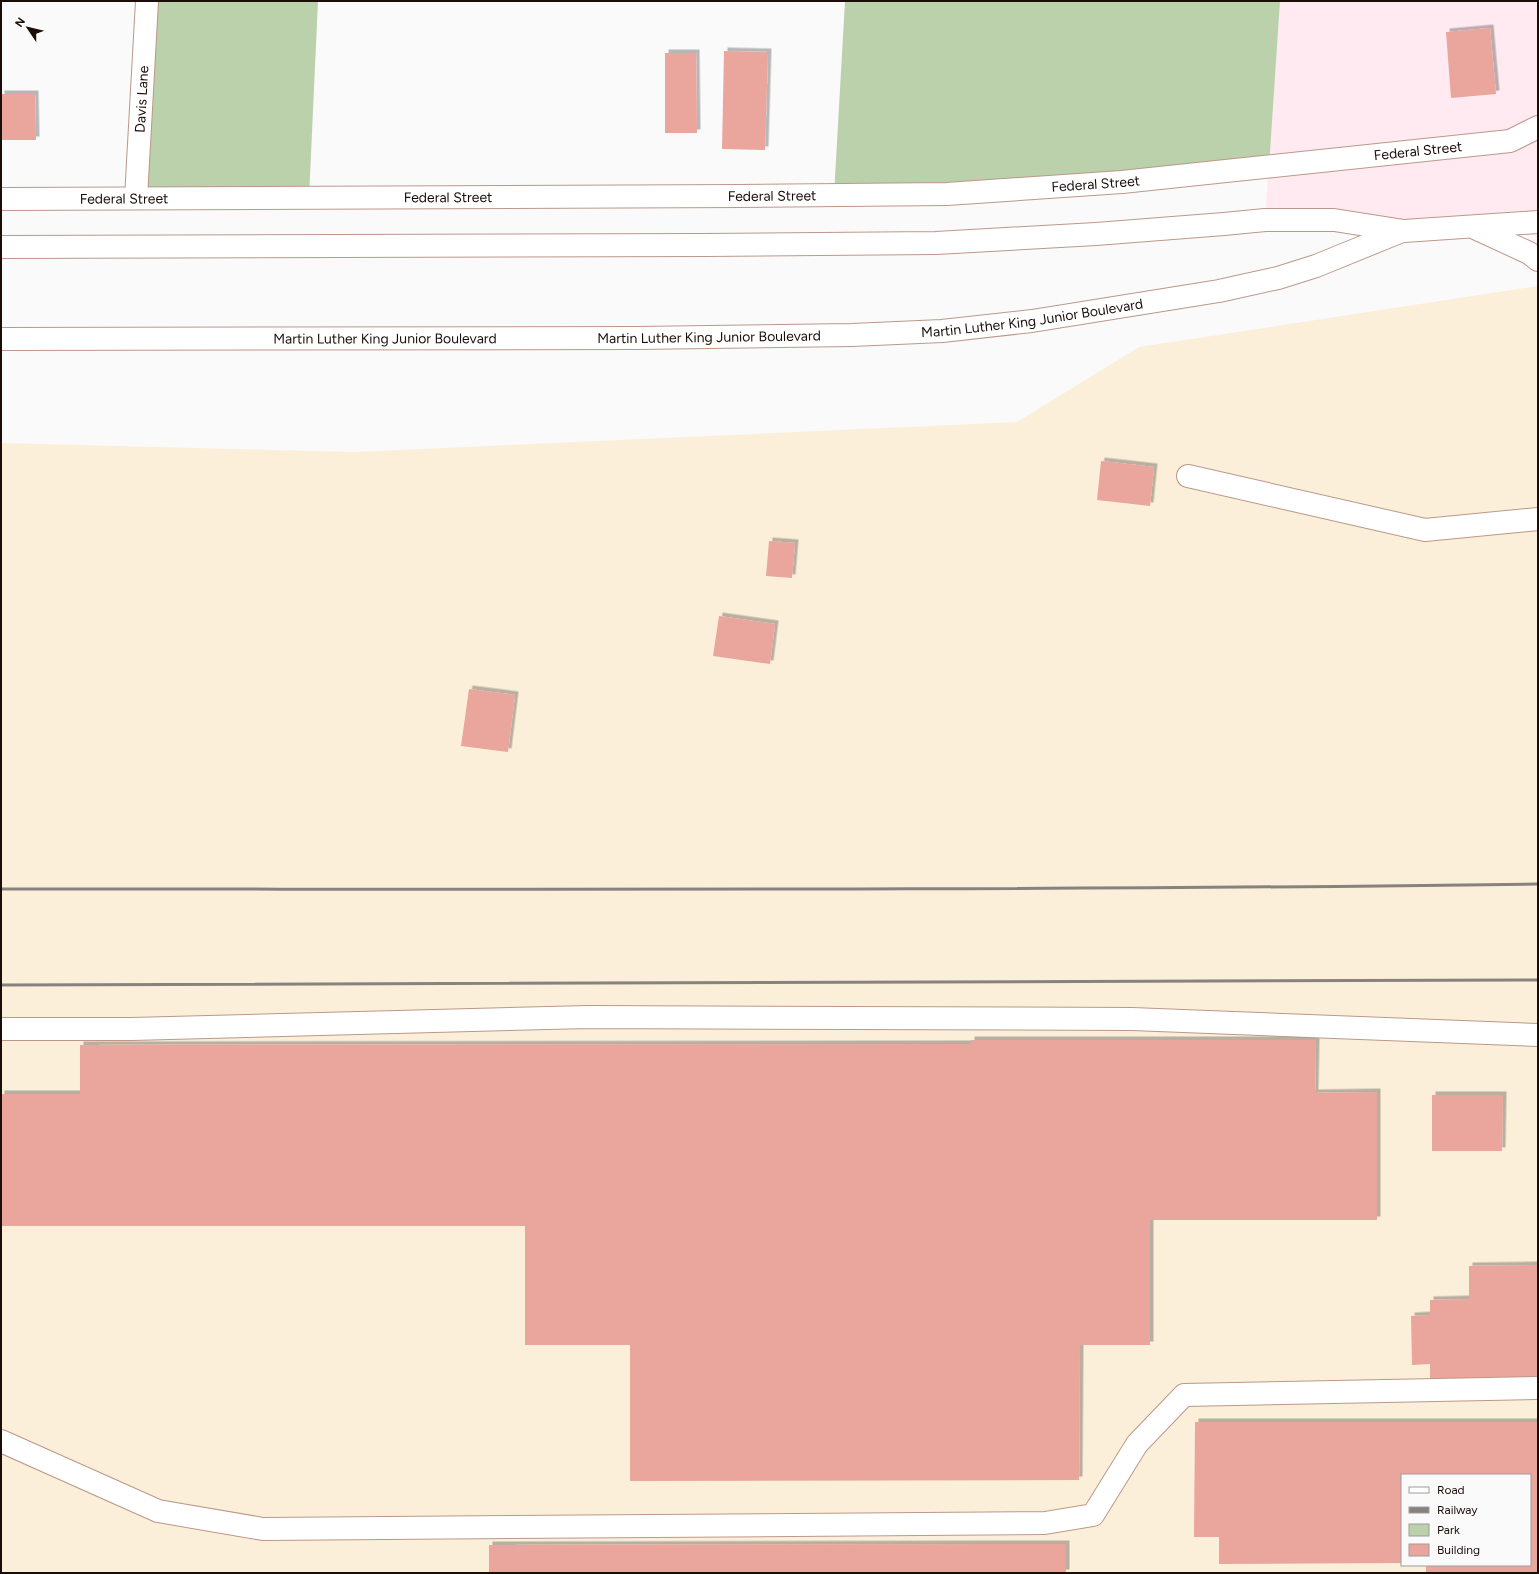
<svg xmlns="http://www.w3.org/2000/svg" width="1539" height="1574" font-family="Figtree,sans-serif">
  <defs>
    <filter id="shadow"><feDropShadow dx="3.5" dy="-3.5" stdDeviation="0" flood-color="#0004"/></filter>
  </defs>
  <rect width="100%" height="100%" fill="#fafafa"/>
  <path fill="#ffeaf1" d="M1280,1H1538V222L1265,220Z"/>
  <path fill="#fbefda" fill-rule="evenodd" d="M1538,286V1573H1V443L354,452L1017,422L1139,347ZM1402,1475H1530V1565H1402Z"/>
  <path fill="#bad1ab" d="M147,1H318L309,198H136Z
    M845,1H1280L1269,167L834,195Z"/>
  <path fill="#eaa69c" filter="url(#shadow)" d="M1490,28L1496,94L1451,98L1446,32Z
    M724,51L768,52L765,150L722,149Z
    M665,53H696L697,133H665Z
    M1,94H35L36,140H1Z
    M1101,461L1154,467L1150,506L1097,500Z
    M769,541L795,543L792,578L766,576Z
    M719,616L775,624L770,664L713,656Z
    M469,689L515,695L508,752L461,746Z
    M971,1040H1316L1315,1093L1377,1092V1220H1150V1345H1080L1079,1480L630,1481V1345H525V1226H1V1094H80V1045L971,1044Z
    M1432,1095H1503L1502,1151H1432Z
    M1538,1265V1377L1430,1379V1364L1412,1365L1411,1316L1430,1315V1300L1469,1299V1266Z
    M1195,1422H1538V1573H1426V1565H1530V1475H1402V1563L1219,1564V1537H1194Z
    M1066,1544V1573H489V1545Z"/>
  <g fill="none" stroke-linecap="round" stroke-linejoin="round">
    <g stroke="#bc9888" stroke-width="24">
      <g id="minor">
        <path id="s1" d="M136,198L147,1"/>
        <path id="s2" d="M1,199L741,196L947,194L1122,182L1510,141L1538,127"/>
        <path d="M1188,476L1425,530L1538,519"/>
        <path d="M1,1029H132L588,1017L1132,1019L1538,1035"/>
        <path d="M1,1441L158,1511L263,1529L1045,1523L1093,1515L1137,1444L1184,1395L1538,1388"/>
      </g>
    </g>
    <g stroke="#bc9888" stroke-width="24">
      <g id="major">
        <path d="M1475,228L1529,253L1538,260"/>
        <path d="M1,247L705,245L936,243L1096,234L1224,224L1265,220H1334L1404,231L1538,222"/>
        <path id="s3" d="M1,339L637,338L852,335L942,331L1032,321L1219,291L1278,278L1316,266L1402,231"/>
      </g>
    </g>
    <use href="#minor" stroke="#fff" stroke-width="22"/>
    <use href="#major" stroke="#fff" stroke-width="22"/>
    <path stroke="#88827f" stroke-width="3" d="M1,889C513,889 1026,891 1538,884
      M1,985L1538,980"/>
  </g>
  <g text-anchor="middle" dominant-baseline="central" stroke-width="3" stroke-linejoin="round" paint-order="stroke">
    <g font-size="14" fill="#1a0d08" stroke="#fafafa">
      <text stroke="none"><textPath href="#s1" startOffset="99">Davis Lane</textPath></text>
      <text stroke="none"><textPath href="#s2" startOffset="1419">Federal Street</textPath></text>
      <text stroke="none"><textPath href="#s2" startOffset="1095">Federal Street</textPath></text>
      <text stroke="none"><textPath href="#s2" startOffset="771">Federal Street</textPath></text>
      <text stroke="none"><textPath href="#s2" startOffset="447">Federal Street</textPath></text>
      <text stroke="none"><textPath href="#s2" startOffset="123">Federal Street</textPath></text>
      <text stroke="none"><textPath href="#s3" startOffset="1032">Martin Luther King Junior Boulevard</textPath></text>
      <text stroke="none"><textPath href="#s3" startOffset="708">Martin Luther King Junior Boulevard</textPath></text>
      <text stroke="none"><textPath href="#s3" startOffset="384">Martin Luther King Junior Boulevard</textPath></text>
    </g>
  </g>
  <rect width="1539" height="1574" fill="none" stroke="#1a0d08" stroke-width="4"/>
  <rect x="1401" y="1474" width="130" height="92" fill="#fafafa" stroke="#a09b99"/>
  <rect x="1409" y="1487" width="20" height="6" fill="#ffffff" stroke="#a09b99"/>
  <text x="1437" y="1494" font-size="12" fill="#1a0d08">Road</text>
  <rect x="1409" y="1507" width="20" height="6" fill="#88827f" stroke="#a09b99"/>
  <text x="1437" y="1514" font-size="12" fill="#1a0d08">Railway</text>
  <rect x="1409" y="1524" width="20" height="12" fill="#bad1ab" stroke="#a09b99"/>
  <text x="1437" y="1534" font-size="12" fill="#1a0d08">Park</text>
  <rect x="1409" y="1544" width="20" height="12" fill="#eaa69c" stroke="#a09b99"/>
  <text x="1437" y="1554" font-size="12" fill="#1a0d08">Building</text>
  <g transform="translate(28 28) rotate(305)" stroke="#fafafa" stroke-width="3" paint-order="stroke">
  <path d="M0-3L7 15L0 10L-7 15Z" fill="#1a0d08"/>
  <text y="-6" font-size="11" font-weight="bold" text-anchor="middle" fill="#1a0d08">N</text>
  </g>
</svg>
